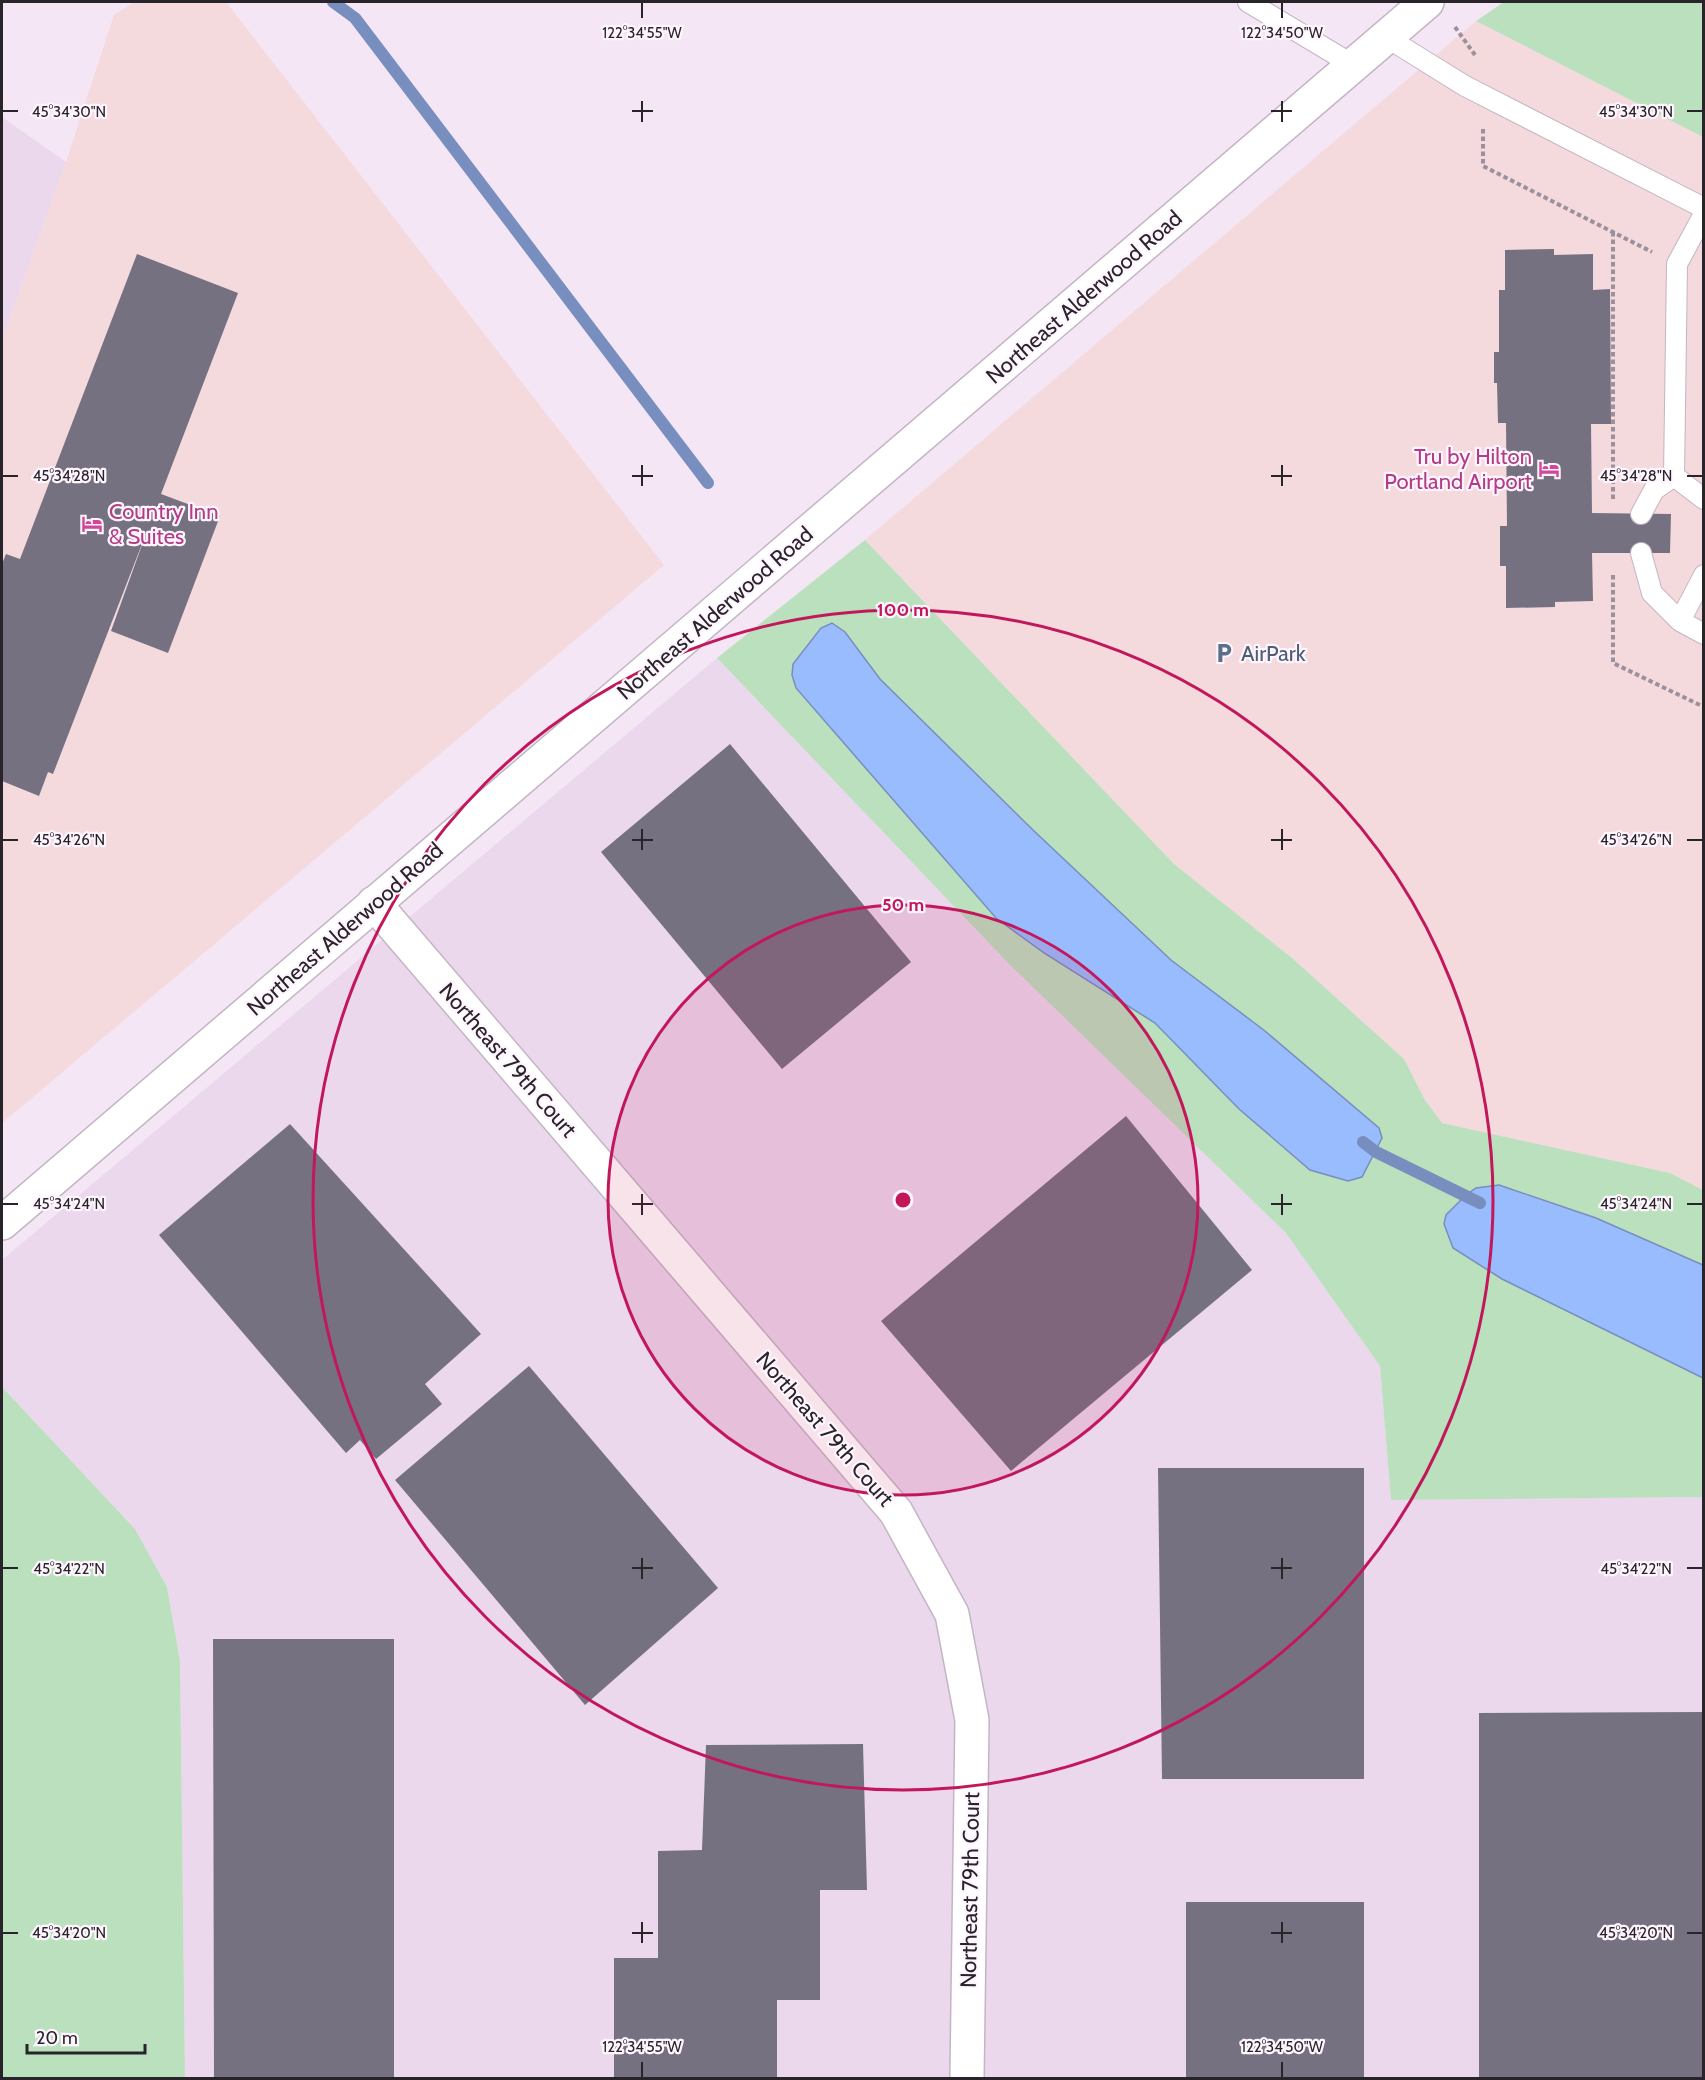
<svg xmlns="http://www.w3.org/2000/svg" width="1705" height="2080" font-family="Cabin,sans-serif">
  <rect width="100%" height="100%" fill="#f4e6f5"/>
  <path fill="#f4d9dd" d="M135,2H226L664,565L2,1123V339L66,162L114,15Z
    M1476,21L1703,137V1190L1670,1173L1442,1123L1425,1100L1404,1059L1292,958L1174,864L865,540Z"/>
  <path fill="#ebd8ed" d="M2,117L66,162L2,339Z
    M717,658L1009,964L1286,1233L1380,1366L1391,1500L1703,1497V2078H185L180,1661L167,1587L135,1529L2,1387V1260Z"/>
  <path fill="#bbe0be" d="M1504,2H1703V137L1476,21Z
    M865,540L1174,864L1292,958L1404,1059L1425,1100L1442,1123L1670,1173L1703,1190V1497L1391,1500L1380,1366L1286,1233L1009,964L717,658Z
    M2,1387L135,1529L167,1587L180,1661L185,2078H2Z"/>
  <path fill="#98bcfd" stroke="#778ebe" stroke-width="1.5" d="M832,623L845,632L880,679L1033,830L1171,960L1265,1031L1379,1128L1382,1138L1362,1177L1348,1181L1310,1170L1239,1109L1155,1023L1044,953L996,918L796,688L792,675L793,664L821,628Z
    M1499,1185L1596,1218L1703,1265V1378L1502,1279L1453,1248L1444,1224L1446,1215L1466,1195L1476,1188Z"/>
  <g fill="none" stroke-linecap="round" stroke-linejoin="round">
    <path stroke="#778ebe" stroke-width="12" d="M333,2L355,18L708,483
      M1363,1142L1376,1152L1480,1203"/>
  </g>
  <path fill="#767181" d="M1554,249V255L1593,254V290L1610,289L1611,424H1591L1592,513L1671,514L1670,553H1592L1593,601L1555,602V607L1506,608V566H1500V526H1507L1506,423H1498L1497,383H1494V352H1499V290H1505V250Z
    M137,254L238,293L161,494L220,516L168,653L111,631L147,531L53,774L48,772L39,796L2,781V564L6,554L20,559Z
    M730,744L911,962L782,1069L601,852Z
    M1126,1116L1252,1270L1011,1471L881,1321Z
    M290,1124L481,1334L425,1384L442,1404L376,1459L360,1440L346,1453L159,1235Z
    M529,1366L718,1588L585,1705L395,1480Z
    M1158,1468H1364V1779H1162Z
    M213,1639H394V2078H214Z
    M1704,1712V2078H1479V1713Z
    M863,1744L867,1890H820V2000H777V2078H614V1958H658V1851L702,1850L706,1745Z
    M1186,1902H1364V2078H1186Z"/>
  <g fill="none" stroke-linecap="round" stroke-linejoin="round">
    <g stroke="#c3b5c4" stroke-width="22">
      <path id="lane" d="M1248,2L1353,65
        M1386,37L1465,86L1704,208
        M1704,214L1677,264L1674,476L1704,499
        M1641,514L1654,490L1674,476
        M1641,553L1652,593L1680,621
        M1704,575L1680,621L1704,634"/>
    </g>
    <g stroke="#c3b5c4" stroke-width="36">
      <path id="street" d="M374,903L896,1512L952,1614L972,1720L967,2078"/>
    </g>
    <g stroke="#c3b5c4" stroke-width="36">
      <path id="secondary" d="M2,1223L1427,2"/>
    </g>
    <path stroke="#9b919c" stroke-width="4" stroke-dasharray="4.5 3" stroke-linecap="butt" d="M1455,27L1475,55
      M1483,129V166L1652,252
      M1613,232V499
      M1613,575V663L1704,707"/>
    <use href="#lane" stroke="#fff" stroke-width="20"/>
    <use href="#street" stroke="#fff" stroke-width="33"/>
    <use href="#secondary" stroke="#fff" stroke-width="33"/>
  </g>
  <path fill="none" stroke="#29242a" stroke-width="2" d="M642,3V18M1282,3V18M642,101V122M1282,101V122M3,111H18M632,111H653M1271,111H1292M1687,111H1702M642,465V486M1282,465V486M3,476H18M632,476H653M1271,476H1292M1687,476H1702M642,829V850M1282,829V850M3,840H18M632,840H653M1271,840H1292M1687,840H1702M642,1194V1215M1282,1194V1215M3,1204H18M632,1204H653M1271,1204H1292M1687,1204H1702M642,1558V1579M1282,1558V1579M3,1568H18M632,1568H653M1271,1568H1292M1687,1568H1702M642,1922V1943M1282,1922V1943M3,1933H18M632,1933H653M1271,1933H1292M1687,1933H1702M642,2062V2077M1282,2062V2077"/>
  <circle cx="903" cy="1200" r="295" fill="#c2185b" fill-opacity=".12"/>
  <g fill="none" stroke="#c2185b" stroke-width="3">
    <circle cx="903" cy="1200" r="295"/>
    <circle cx="903" cy="1200" r="590"/>
  </g>
  <defs>
    <g id="hotel-bare" transform="scale(1.62)"><path d="M-6-4.5h1.5V1H6V5H4.5V3h-9V5H-6ZM-4 0a1.8 1.8 0 1 1 3.6 0ZM.5 0V-2.5h3Q6-2.5 6 0Z" fill="#d1479c" stroke="#fef5fe" stroke-width="2.5" paint-order="stroke"/></g>
    <g id="parking-bare" transform="scale(1.62)"><path d="M-3.5-5.5H1a3.5 3.5 0 0 1 0 7H-1V5.5H-3.5ZM-1-3.4V-.6H.8a1.4 1.4 0 0 0 0-2.8Z" fill="#5c6f8a" stroke="#fef5fe" stroke-width="2.5" paint-order="stroke"/></g>
  </defs>
  <g fill-rule="evenodd">
    <use href="#hotel-bare" x="1549" y="469"/>
    <use href="#hotel-bare" x="92" y="524"/>
    <use href="#parking-bare" x="1224" y="653"/>
  </g>
  <g text-anchor="middle" dominant-baseline="central" stroke-width="4.5" stroke-linejoin="round" paint-order="stroke">
    <g font-size="22" fill="#29242a" stroke="#fef5fe">
      <text transform="translate(1084 297) rotate(-41)">Northeast Alderwood Road</text>
      <text transform="translate(715 613) rotate(-41)">Northeast Alderwood Road</text>
      <text transform="translate(345 929) rotate(-41)">Northeast Alderwood Road</text>
      <text transform="translate(508 1060) rotate(49)">Northeast 79th Court</text>
      <text transform="translate(825 1429) rotate(49)">Northeast 79th Court</text>
      <text transform="translate(970 1890) rotate(-89)">Northeast 79th Court</text>
    </g>
    <g font-size="22" fill="#b23c85" stroke="#fef5fe" text-anchor="end">
      <text x="1532" y="456">Tru by Hilton<tspan x="1532" dy="25">Portland Airport</tspan></text>
      <text x="109" y="511" text-anchor="start">Country Inn<tspan x="109" dy="25">&amp; Suites</tspan></text>
    </g>
    <g font-size="22" fill="#4e5e75" stroke="#fef5fe" text-anchor="start">
      <text x="1241" y="653">AirPark</text>
    </g>
  </g>
  <g font-size="15" text-anchor="middle" fill="#29242a" stroke="#fef5fe" stroke-width="4.5" stroke-linejoin="round" paint-order="stroke">
    <text x="642" y="38">122°34'55"W</text>
    <text x="1282" y="38">122°34'50"W</text>
    <text x="69" y="117">45°34'30"N</text>
    <text x="1636" y="117">45°34'30"N</text>
    <text x="69" y="481">45°34'28"N</text>
    <text x="1636" y="481">45°34'28"N</text>
    <text x="69" y="845">45°34'26"N</text>
    <text x="1636" y="845">45°34'26"N</text>
    <text x="69" y="1209">45°34'24"N</text>
    <text x="1636" y="1209">45°34'24"N</text>
    <text x="69" y="1574">45°34'22"N</text>
    <text x="1636" y="1574">45°34'22"N</text>
    <text x="69" y="1938">45°34'20"N</text>
    <text x="1636" y="1938">45°34'20"N</text>
    <text x="642" y="2052">122°34'55"W</text>
    <text x="1282" y="2052">122°34'50"W</text>
  </g>
  <circle cx="903" cy="1200" r="9" fill="#c2185b" stroke="#fef5fe" stroke-width="3"/>
  <g font-size="18" text-anchor="middle" font-weight="bold" fill="#c2185b" stroke="#fef5fe" stroke-width="4.5" stroke-linejoin="round" paint-order="stroke">
    <text x="903" y="616">100 m</text>
    <text x="903" y="911">50 m</text>
  </g>
  <rect width="1705" height="2080" fill="none" stroke="#29242a" stroke-width="6"/>
  <path d="M27 2044v9h118v-9" fill="none" stroke="#29242a" stroke-width="3"/>
  <text x="36" y="2044" font-size="18" fill="#29242a" stroke="#fef5fe" stroke-width="4.5" paint-order="stroke">20 m</text>
</svg>
